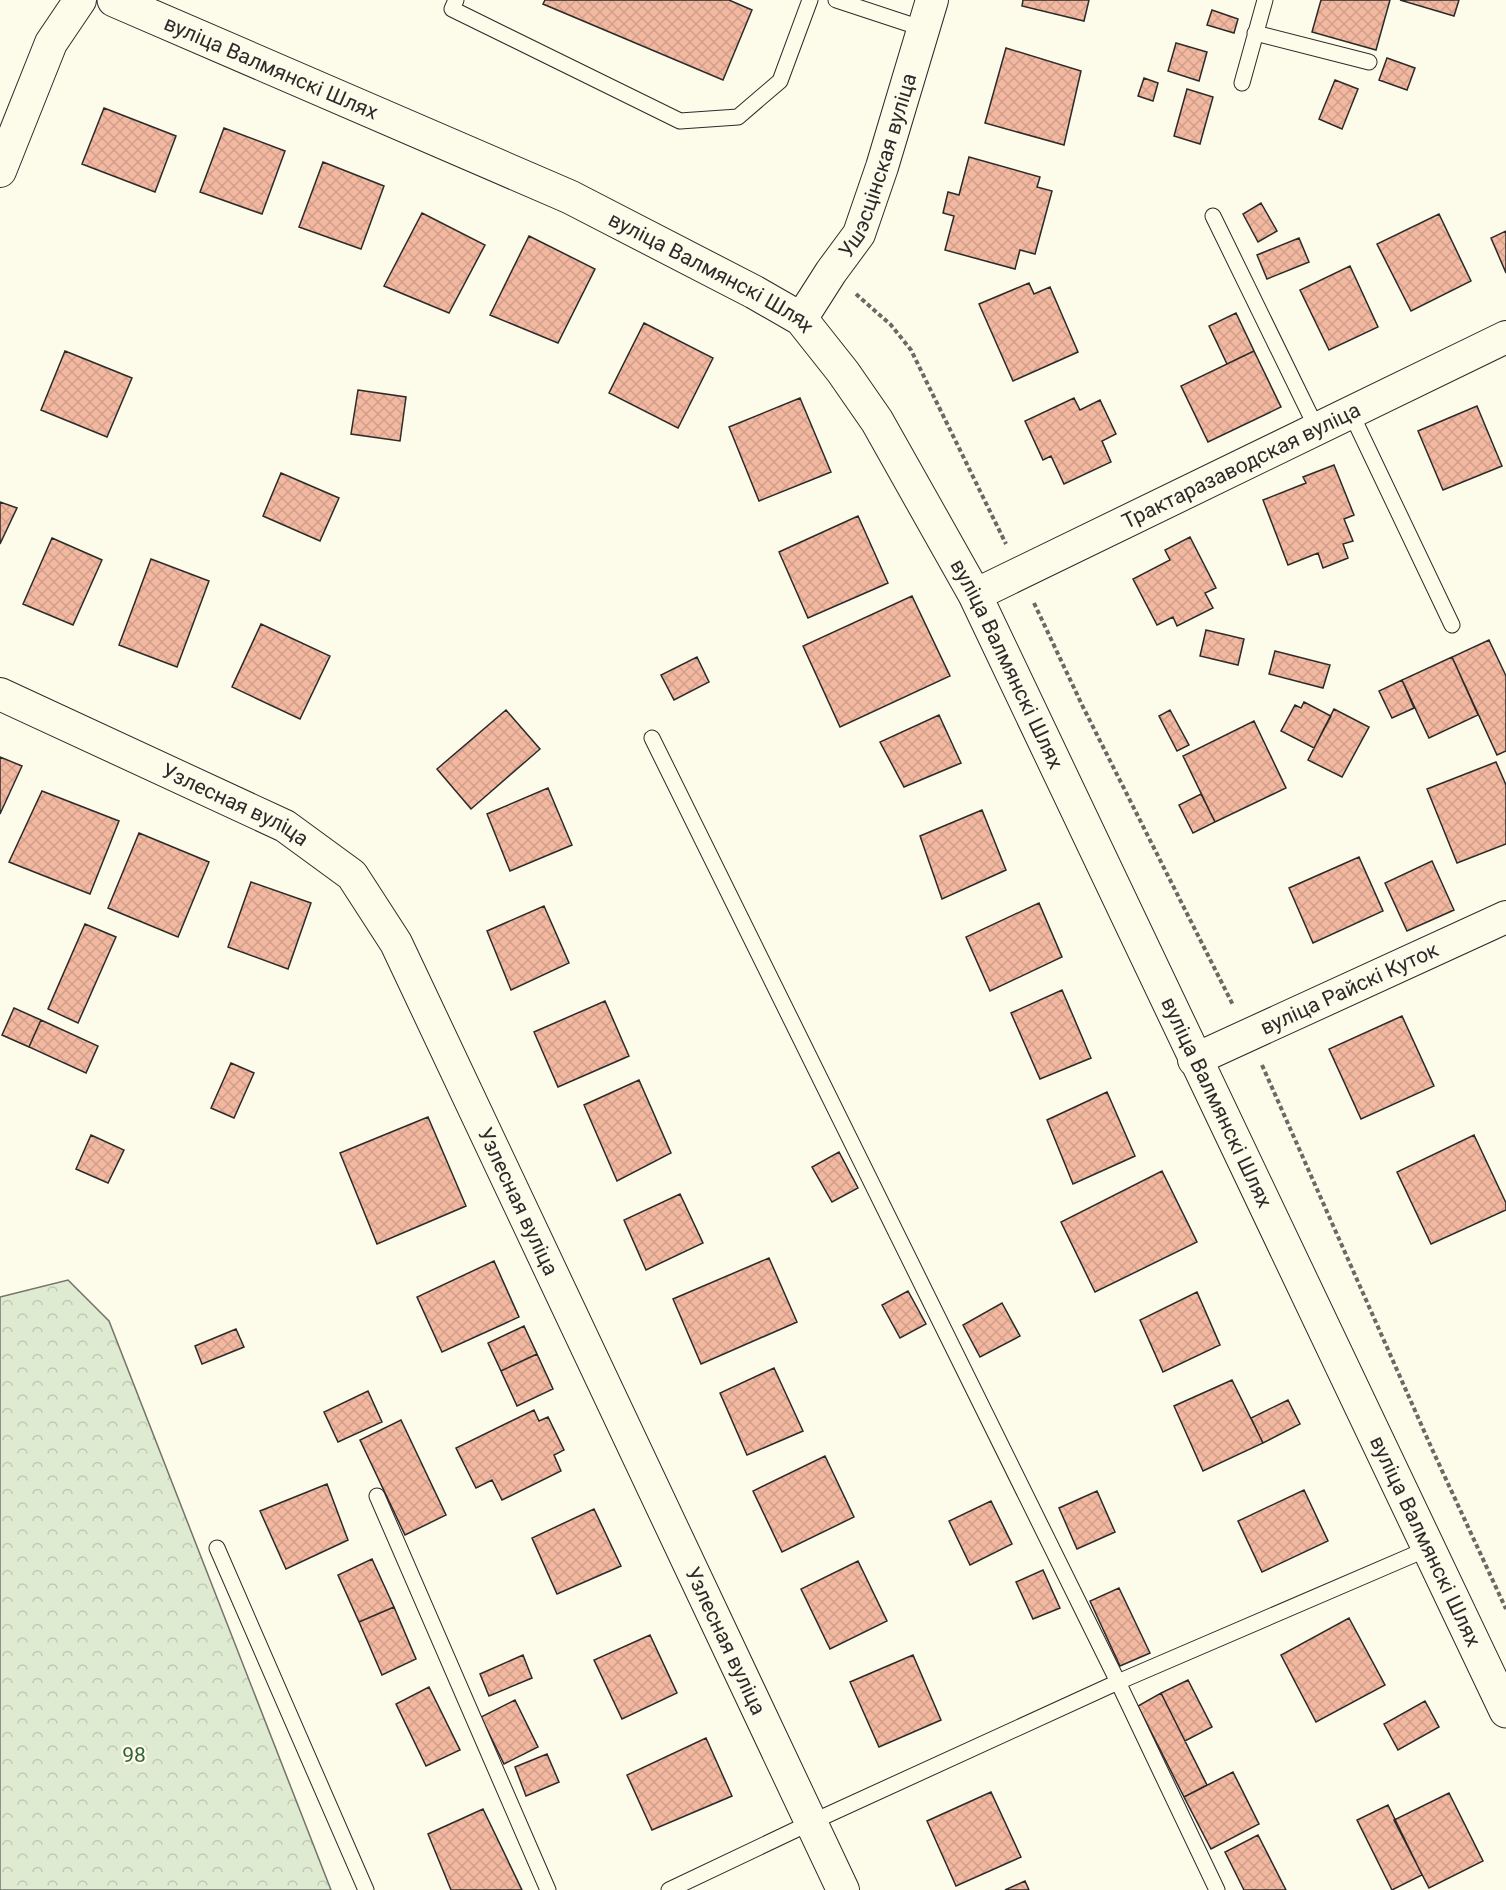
<svg xmlns="http://www.w3.org/2000/svg" width="1506" height="1890" font-family="Roboto,sans-serif">
  <defs>
    <pattern id="forest-crowns" width="20" height="18" patternUnits="userSpaceOnUse" patternTransform="scale(1.5)"><rect width="20" height="18" fill="#deebd1"/><path d="M2 6a3 3 0 1 1 6 0M12 15a3 3 0 1 1 6 0" fill="none" stroke="#bfcab4"/></pattern>
    <pattern id="building-cross-hatch" width="8" height="8" patternUnits="userSpaceOnUse" patternTransform="scale(1.5)"><rect width="8" height="8" fill="#f2b8a0"/><path d="M0 0l8 8M0 8l8-8" fill="none" stroke="#d09e8a"/></pattern>
  </defs>
  <rect width="100%" height="100%" fill="#fdfbea"/>
  <path fill="url(#forest-crowns)" stroke="#74746e" stroke-width="1.5" d="M68,1280L109,1321L331,1890H0V1297Z"/>
  <path fill="url(#building-cross-hatch)" stroke="#2b2b2b" stroke-width="1.5" d="M545,0H729L752,10L723,80L543,4Z
    M1023,0H1089L1084,21L1022,6Z
    M1321,0H1390L1376,50L1312,32Z
    M1400,0H1459L1454,16Z
    M1212,10L1238,19L1234,33L1207,25Z
    M1176,43L1207,52L1199,81L1168,71Z
    M1006,48L1081,71L1064,145L985,123Z
    M1387,58L1415,68L1407,90L1379,80Z
    M1144,78L1158,83L1153,101L1138,96Z
    M1335,80L1358,89L1342,129L1319,119Z
    M1187,89L1213,97L1200,144L1174,136Z
    M104,108L176,136L155,192L82,164Z
    M224,128L285,151L262,214L200,192Z
    M969,157L1040,177L1037,187L1052,191L1035,254L1020,250L1015,269L945,250L954,216L943,213L948,192L959,195Z
    M323,162L384,186L361,249L299,227Z
    M1261,203L1277,231L1258,242L1243,214Z
    M422,213L485,245L449,313L384,286Z
    M1439,214L1471,281L1411,311L1377,244Z
    M1506,231V273L1491,238Z
    M529,236L595,269L558,343L490,315Z
    M1299,238L1309,262L1267,279L1257,255Z
    M1350,266L1378,327L1329,350L1300,290Z
    M1029,283L1034,294L1050,287L1078,352L1013,381L979,304Z
    M1236,313L1254,351L1227,364L1209,326Z
    M644,323L713,358L678,428L609,393Z
    M65,351L132,378L107,437L41,410Z
    M1254,351L1281,407L1208,442L1181,386Z
    M358,390L406,397L400,441L351,434Z
    M800,398L831,472L759,501L729,427Z
    M1074,398L1080,410L1100,400L1116,434L1102,441L1111,462L1064,484L1051,456L1043,460L1025,421Z
    M1477,406L1502,466L1443,490L1418,431Z
    M1334,465L1354,515L1344,519L1353,541L1343,544L1348,558L1323,568L1318,553L1288,565L1263,500L1306,483L1303,477Z
    M281,473L339,498L320,541L263,516Z
    M0,502L17,508L0,544Z
    M858,516L888,583L808,618L779,552Z
    M1190,537L1216,588L1205,593L1213,608L1177,626L1173,617L1157,625L1133,579L1170,560L1165,550Z
    M52,538L102,560L73,625L23,604Z
    M151,559L209,581L177,667L119,645Z
    M912,596L950,676L840,727L803,646Z
    M261,624L330,656L300,719L232,687Z
    M1206,630L1244,639L1238,665L1200,656Z
    M1489,640L1506,676V751L1497,755L1452,657Z
    M1275,651L1330,665L1323,688L1269,674Z
    M697,657L709,682L674,700L661,675Z
    M1452,657L1478,715L1429,738L1402,680Z
    M1402,680L1414,708L1392,718L1379,691Z
    M1304,702L1331,716L1314,748L1281,731L1295,705L1301,708Z
    M1334,709L1369,727L1342,777L1308,760Z
    M506,710L540,749L471,809L437,769Z
    M1170,710L1189,745L1177,751L1159,716Z
    M939,715L961,763L904,787L880,742Z
    M1254,721L1286,788L1215,822L1183,756Z
    M0,757L22,766L0,814Z
    M1496,762L1506,785V844L1457,863L1427,789Z
    M548,788L572,845L510,871L487,814Z
    M42,791L119,821L90,894L9,862Z
    M1201,794L1215,822L1193,833L1179,805Z
    M982,810L1006,870L942,899L920,836Z
    M139,833L209,862L178,937L108,908Z
    M1359,857L1383,911L1313,943L1289,888Z
    M1432,861L1454,910L1407,931L1385,883Z
    M251,882L311,903L288,969L228,947Z
    M1039,903L1062,957L990,991L966,937Z
    M544,906L569,963L511,990L487,931Z
    M85,924L116,937L78,1023L48,1009Z
    M1062,990L1091,1058L1040,1079L1011,1013Z
    M605,1001L629,1056L558,1087L534,1032Z
    M14,1008L41,1020L29,1047L2,1035Z
    M1402,1016L1434,1086L1361,1119L1329,1049Z
    M41,1020L98,1046L86,1073L29,1047Z
    M231,1063L254,1073L234,1118L211,1108Z
    M639,1080L671,1153L617,1181L584,1105Z
    M1107,1092L1135,1156L1073,1184L1047,1120Z
    M428,1117L466,1206L377,1244L340,1153Z
    M91,1135L124,1150L108,1183L76,1169Z
    M1474,1135L1506,1203V1210L1431,1244L1397,1172Z
    M839,1152L858,1188L832,1202L812,1167Z
    M1162,1171L1197,1242L1095,1292L1061,1222Z
    M680,1194L703,1243L646,1270L624,1220Z
    M769,1258L797,1322L701,1364L673,1299Z
    M494,1261L519,1317L442,1352L417,1297Z
    M908,1291L926,1324L900,1338L882,1305Z
    M1197,1292L1220,1345L1163,1372L1140,1320Z
    M1002,1303L1020,1336L980,1357L963,1325Z
    M524,1326L537,1354L501,1371L488,1343Z
    M236,1329L244,1347L202,1364L195,1346Z
    M537,1354L553,1389L517,1406L501,1371Z
    M774,1368L803,1431L747,1455L720,1393Z
    M1232,1380L1263,1443L1203,1471L1174,1406Z
    M368,1391L382,1422L338,1442L324,1412Z
    M1288,1400L1300,1424L1263,1443L1251,1418Z
    M534,1410L539,1421L548,1417L564,1450L554,1455L561,1471L502,1500L492,1480L476,1488L456,1448Z
    M401,1420L446,1515L405,1535L360,1440Z
    M825,1456L854,1517L782,1552L753,1491Z
    M327,1484L348,1540L286,1569L260,1511Z
    M1304,1490L1328,1541L1262,1572L1238,1521Z
    M1097,1491L1115,1532L1077,1549L1059,1508Z
    M991,1501L1012,1544L970,1565L949,1521Z
    M594,1509L621,1566L557,1594L532,1538Z
    M372,1559L394,1607L359,1622L338,1575Z
    M858,1561L887,1621L830,1649L801,1589Z
    M1043,1570L1060,1608L1033,1619L1016,1582Z
    M1119,1588L1150,1653L1120,1666L1090,1601Z
    M394,1607L416,1659L382,1675L359,1622Z
    M1349,1618L1385,1685L1316,1722L1281,1655Z
    M650,1635L677,1693L622,1719L594,1660Z
    M523,1655L532,1678L489,1696L480,1674Z
    M913,1655L941,1720L879,1747L850,1682Z
    M1188,1680L1212,1727L1185,1741L1161,1693Z
    M429,1687L460,1750L426,1766L396,1704Z
    M1161,1693L1207,1785L1184,1797L1138,1706Z
    M515,1700L538,1747L504,1764L481,1717Z
    M1425,1701L1439,1727L1398,1750L1384,1724Z
    M706,1738L732,1796L652,1830L627,1775Z
    M547,1754L559,1782L526,1796L515,1767Z
    M1233,1772L1259,1824L1211,1849L1184,1797Z
    M991,1792L1021,1857L956,1886L927,1821Z
    M1449,1793L1483,1861L1429,1888L1394,1820Z
    M1388,1805L1422,1875L1392,1890L1357,1820Z
    M483,1809L522,1890H451L428,1834Z
    M1258,1835L1286,1890H1244L1225,1852Z
    M1025,1881L1029,1890H1005Z"/>
  <g fill="none" stroke-linecap="round" stroke-linejoin="round">
    <g stroke="#2b2b2b" stroke-width="17">
      <path id="service" d="M456,0L452,9L680,121L738,117L780,81L810,0
        M836,0L924,29
        M1255,33L1369,62
        M1242,83L1265,0
        M1213,216L1317,429
        M1351,413L1452,625
        M652,738L1118,1682L1217,1890
        M377,1496L548,1890
        M217,1548L366,1890
        M669,1890L812,1822L1118,1682L1427,1549"/>
    </g>
    <g stroke="#2b2b2b" stroke-width="34">
      <g id="minor">
        <path d="M0,171L51,43L80,0"/>
        <path id="s1" d="M801,319L831,272L859,234L882,167L932,0"/>
        <path id="s2" d="M975,595L1506,337"/>
        <path id="s3" d="M0,694L285,826L352,875L396,943L843,1890"/>
        <path id="s4" d="M1194,1060L1506,917"/>
      </g>
    </g>
    <g stroke="#2b2b2b" stroke-width="35">
      <g id="tertiary">
        <path id="s5" d="M114,0L570,197L754,292L801,319L843,372L877,421L975,595L1506,1711"/>
      </g>
    </g>
    <path stroke="#6a6964" stroke-width="4" stroke-dasharray="4.5 3" stroke-linecap="butt" d="M856,294L891,325L911,350L1006,544
      M1034,603L1083,707L1233,1005
      M1262,1065L1432,1449L1506,1609"/>
    <use href="#service" stroke="#fdfbea" stroke-width="15"/>
    <use href="#minor" stroke="#fdfbea" stroke-width="32"/>
    <use href="#tertiary" stroke="#fdfbea" stroke-width="33"/>
  </g>
  <g text-anchor="middle" dominant-baseline="central" stroke-width="4.5" stroke-linejoin="round" paint-order="stroke">
    <g font-size="21" fill="#2b2b2b" stroke="#fdfbea">
      <text stroke="none"><textPath href="#s5" startOffset="171">вуліца Валмянскі Шлях</textPath></text>
      <text stroke="none"><textPath href="#s1" startOffset="174">Ушэсцінская вуліца</textPath></text>
      <text stroke="none"><textPath href="#s5" startOffset="657">вуліца Валмянскі Шлях</textPath></text>
      <text stroke="none"><textPath href="#s2" startOffset="296">Трактаразаводская вуліца</textPath></text>
      <text stroke="none"><textPath href="#s5" startOffset="1161">вуліца Валмянскі Шлях</textPath></text>
      <text stroke="none"><textPath href="#s3" startOffset="260">Узлесная вуліца</textPath></text>
      <text stroke="none"><textPath href="#s4" startOffset="171">вуліца Райскі Куток</textPath></text>
      <text stroke="none"><textPath href="#s5" startOffset="1647">вуліца Валмянскі Шлях</textPath></text>
      <text stroke="none"><textPath href="#s3" startOffset="764">Узлесная вуліца</textPath></text>
      <text stroke="none"><textPath href="#s5" startOffset="2133">вуліца Валмянскі Шлях</textPath></text>
      <text stroke="none"><textPath href="#s3" startOffset="1250">Узлесная вуліца</textPath></text>
    </g>
    <g font-size="21" fill="#34623c" stroke="#fdfbea">
      <text x="134" y="1755">98</text>
    </g>
  </g>
</svg>
